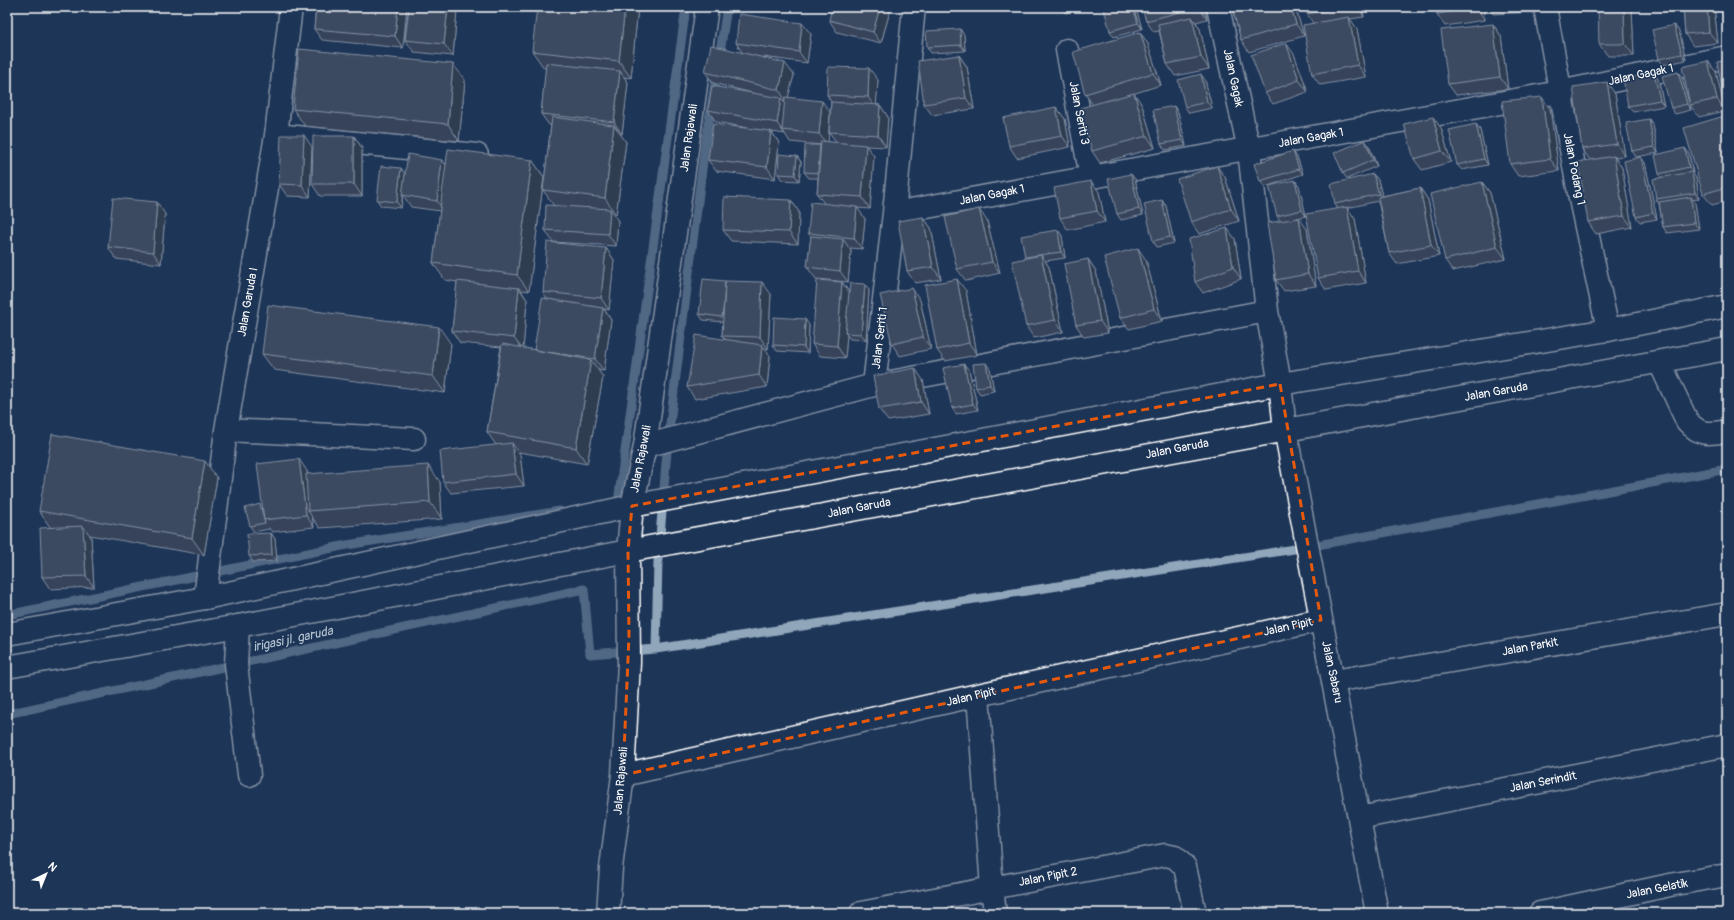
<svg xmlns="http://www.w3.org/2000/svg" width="1734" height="920" font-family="Pangolin,sans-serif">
  <rect width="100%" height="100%" fill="#1d3557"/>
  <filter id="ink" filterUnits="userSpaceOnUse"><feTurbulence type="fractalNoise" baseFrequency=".025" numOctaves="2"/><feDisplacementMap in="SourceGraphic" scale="8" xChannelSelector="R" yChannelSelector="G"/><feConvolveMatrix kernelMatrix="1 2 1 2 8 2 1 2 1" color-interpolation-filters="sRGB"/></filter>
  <g filter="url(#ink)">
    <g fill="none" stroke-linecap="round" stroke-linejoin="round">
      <path stroke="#90a6bb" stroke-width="9" d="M719,59L727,7
        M611,503L618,502L686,7
        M7,615L347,545L560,511
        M656,649L658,560L668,439L706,138L717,72
        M7,714L584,589L590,654L656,649L1307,547L1727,469"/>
      <g stroke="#fff" stroke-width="25">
        <path id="minor" d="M1218,7L1249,150L1267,311L1280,384L1285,429L1377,913
          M1545,7L1580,199L1608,330
          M1067,50L1091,177
          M276,135L477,155
          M894,213L1560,92L1727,57
          M1660,363L1687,421C1700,436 1709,434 1727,431
          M891,382L1267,311
          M226,430L414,439
          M645,446L874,385L894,213L914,7
          M205,598L226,430L276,135L291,7
          M238,626L236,664L249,775
          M1334,681L1727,614
          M978,695L992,888L995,913
          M623,775L978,695L1321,620
          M1359,818L1727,745
          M608,913L611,868L623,775L629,662L628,551
          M861,913L1165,855L1175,857L1185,867L1195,913
          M1540,913L1670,885L1727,875"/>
      </g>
      <g stroke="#fff" stroke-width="25">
        <path id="secondary" d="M628,551L632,506L645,446L707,7
          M7,634L205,598L632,506L1280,384L1608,330L1727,306
          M7,667L238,626L628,551L1727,349"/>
      </g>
      <use href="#minor" stroke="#1d3557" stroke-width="22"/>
      <use href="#secondary" stroke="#1d3557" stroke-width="22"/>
    </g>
    <path fill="#55575e" stroke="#fff" d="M316,7H407L403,48L322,40L314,29Z
      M409,7H456L457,9L453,56L414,52L405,40Z
      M638,7L631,78L624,77L628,83L622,134H620L626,142L616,215L613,214L618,221L616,246L553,242L545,230L554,206L543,190L551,125H549L541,114L546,68H544L532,51Z
      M1061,7H1086L1065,13Z
      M1112,7H1135L1142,29L1114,37L1110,31Z
      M1142,7H1204L1207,19L1196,22L1200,29L1209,69L1175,76L1167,64L1159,31L1154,32L1146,21Z
      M1232,7H1295L1304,36L1249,52L1241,40Z
      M1305,7H1362L1364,17L1350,19L1357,29L1366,77L1320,85L1312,74L1313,23L1307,14Z
      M1436,7H1483L1485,20L1445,26L1437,14Z
      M1488,7H1533L1534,12L1493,14Z
      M1683,7H1714L1718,43L1693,46L1685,34Z
      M1632,8L1634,56H1608L1599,44Z
      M890,11L881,43L837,32L829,20Z
      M1493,24L1501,36L1508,89L1456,95L1448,84Z
      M1674,25L1679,31L1686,60L1663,65L1659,59Z
      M960,29L964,35L965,51L931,53L927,47Z
      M1140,32L1148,44L1161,85L1129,95L1142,105L1155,148L1100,163L1092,151L1093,105L1085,94Z
      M811,34L807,63L763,57L794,75L788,97L828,142L837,143L829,132L831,102L827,95L878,80L876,105H880L888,117L886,147L866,146L874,156L870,209L857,208L865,219L862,249L850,248L851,251L848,282L816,279L807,267L811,237L808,233L824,203L817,194L818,178H809L804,172L821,145L790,142L785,134L772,132L779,143L775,179L716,171L708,160L764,131L716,122L708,110L756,94L713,83L705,72L742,52L736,43Z
      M1294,54L1308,92L1273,104L1265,93Z
      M959,55L967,67L974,109L932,115L924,104Z
      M1678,72L1682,78L1691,110L1675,114L1671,108Z
      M1716,72L1725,111L1699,117L1690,105Z
      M1654,73L1658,79L1664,106L1633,112L1628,106Z
      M465,80L459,141L305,126L293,109Z
      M1205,80L1212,108L1189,113L1185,107Z
      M1615,94L1625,156L1615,157L1622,168L1632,227L1596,234L1588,222L1590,160L1582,149Z
      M1056,107L1065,119L1070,147L1017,158L1009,146Z
      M1550,109L1559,171L1518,176L1510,164Z
      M1178,112L1186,146L1165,150L1161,144Z
      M1724,116L1727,121V201L1712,205L1703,194Z
      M1476,124L1480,130L1488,165L1462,170L1457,165Z
      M1653,125L1658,153L1636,157L1632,151Z
      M1441,128L1451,162L1422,170L1414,159Z
      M354,136L362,148V196H320L312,184Z
      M1369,146L1377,166L1347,179L1343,173Z
      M312,147L310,197L287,196L279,184Z
      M1685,148L1689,154L1693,173H1692L1696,178L1699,199L1692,200L1695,203L1699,229L1667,233L1663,227L1659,204L1656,199L1662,178L1659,174Z
      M797,156L801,162L799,181L782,180L778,174Z
      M1297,157L1303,174L1265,187L1260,181Z
      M1641,157L1645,163L1657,219L1640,222L1636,217Z
      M532,160L544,177L529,291L521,290L527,300L523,348L534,350L547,299L543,292L606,248L614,260L609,310L604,309L611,320L604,371L598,370L603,377L587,464L519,452L520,455L524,486L451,493L443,482L496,445L487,432L501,347L460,343L452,331L457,282L445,280L433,263L440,211L411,207L403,195L401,208L381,206L377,200L401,168L405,174L446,165Z
      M1373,174L1378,180L1382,196L1420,188L1428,200L1439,256L1397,264L1389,253L1378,201L1347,208L1355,219L1366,283L1326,290L1318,278L1338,209L1335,204Z
      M1225,177L1239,221L1199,234L1191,222Z
      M1135,179L1143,215L1121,220L1117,214Z
      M1295,180L1299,186L1306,216L1297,218L1307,229L1316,286L1284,291L1276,280L1280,221L1277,216Z
      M1482,182L1490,193L1506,259L1453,271L1445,260Z
      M1099,192L1105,222L1068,230L1060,218Z
      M791,200L799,212L798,244L731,241L723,230Z
      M1162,200L1166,206L1174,243L1157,247L1153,241Z
      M165,214L161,264L116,259L108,247Z
      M923,217L931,228L941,279L915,283L907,271Z
      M987,221L1000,273L966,281L957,269Z
      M1227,228L1235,239L1241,279L1203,293L1195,282Z
      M1058,230L1062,236L1065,258L1045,261L1049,267L1063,332L1034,338L1026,326L1025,258V257Z
      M1088,259L1096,271L1108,333L1084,337L1076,325Z
      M1146,260L1162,321L1129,329L1120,318Z
      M842,282L849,292L869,290L866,340L850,339L847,335L845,358L820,356L812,344Z
      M966,291L977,355L945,361L937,350Z
      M771,294L768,349H764L770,356L767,387L695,399L687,387L725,339L722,336L723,322L703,320L699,314Z
      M920,300L931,349L900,356L892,344Z
      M809,325L808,353L777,351L773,345Z
      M451,344L445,393L274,370L262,354Z
      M990,369L994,391L980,394L976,388Z
      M969,370L978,410L956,414L952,408Z
      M923,380L929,414L888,421L879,409Z
      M307,471V474L440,482L442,519L320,528L312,517L314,527L272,532L269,528V529L254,532L250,526L262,508Z
      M217,478L204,555L90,535L91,537L94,587L50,589L42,577L50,527L39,511Z
      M271,533L275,539L277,561L253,562L249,556Z"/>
    <path fill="#45474c" stroke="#fff" d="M398,7H407L403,48L395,36Z
      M448,7H456L457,9L453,56L444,44Z
      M625,7H638L631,78L619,61Z
      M880,7H887L890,11L881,43L873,32Z
      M1133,7H1135L1136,8L1142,29L1138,23Z
      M1199,7H1204L1207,19Z
      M1291,7H1295L1304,36L1296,24Z
      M1358,7H1362L1364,17Z
      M1477,7H1483L1485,20L1477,8Z
      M1530,7H1533L1534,12Z
      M1624,7H1631L1632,8L1634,56L1625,44Z
      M1707,7H1714L1718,43L1709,32Z
      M1192,17L1200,29L1209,69L1201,57Z
      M1349,17L1357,29L1366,77L1358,65Z
      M802,23L811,34L807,63L799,52Z
      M1493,24L1501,36L1508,89L1500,77Z
      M1674,25L1679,31L1686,60L1682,54Z
      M960,29L964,35L965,51L961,45Z
      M1140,32L1148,44L1161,85L1153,73Z
      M1286,43L1294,54L1308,92L1299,80Z
      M959,55L967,67L974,109L966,98Z
      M1708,61L1716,72L1725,111L1717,99Z
      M785,63L794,75L787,102L779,90Z
      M453,64L465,80L459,141L448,124Z
      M869,68L878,80L876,109L868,97Z
      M620,71L628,83L622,134L614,122Z
      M1678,72L1682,78L1691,110L1687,104Z
      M1654,73L1658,79L1664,106L1660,100Z
      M1201,74L1205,80L1212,108L1207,102Z
      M1607,82L1615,94L1625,156L1617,144Z
      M1134,93L1142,105L1155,148L1147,136Z
      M1542,97L1550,109L1559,171L1550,159Z
      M781,98L789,110L782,130L785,134L777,123Z
      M822,101L830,112L828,145L819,134Z
      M880,105L888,117L886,147L878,135Z
      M1174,106L1178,112L1186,146L1182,140Z
      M1056,107L1065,119L1070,147L1062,136Z
      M1724,116L1727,121V127Z
      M1433,117L1441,128L1451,162L1442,151Z
      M1649,119L1653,125L1658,153L1654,147Z
      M1476,124L1480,130L1488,165L1484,159Z
      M614,125L626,142L616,215L605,198Z
      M771,131L779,143L775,179L767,167Z
      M304,135L312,147L310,197L302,185Z
      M354,136L362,148V196L354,184Z
      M1365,140L1369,146L1377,166L1373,160Z
      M866,145L874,156L870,209L862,197Z
      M1685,148L1689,154L1693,173L1689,167Z
      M1293,151L1297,157L1303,174L1299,169Z
      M797,156L801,162L799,181L795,175Z
      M1614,156L1622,168L1632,227L1624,216Z
      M1641,157L1645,163L1657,219L1653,213Z
      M442,160L451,171L445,212L437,201Z
      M532,160L544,177L529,291L517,275Z
      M1217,166L1225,177L1239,221L1231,209Z
      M401,168L405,174L401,208L397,202Z
      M1692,172L1696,178L1699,199L1695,193Z
      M1131,174L1135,179L1143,215L1139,209Z
      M1373,174L1378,180L1383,200L1379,194Z
      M1295,180L1299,186L1306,216L1302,210Z
      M1091,181L1099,192L1105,222L1097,211Z
      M1482,182L1490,193L1506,259L1497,247Z
      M1420,188L1428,200L1439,256L1431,245Z
      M1691,197L1695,203L1699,229L1694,223Z
      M791,200L799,212L798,244L789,232Z
      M1162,200L1166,206L1174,243L1170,237Z
      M157,202L165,214L161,264L153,252Z
      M857,207L865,219L862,249L854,238Z
      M1347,207L1355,219L1366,283L1358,271Z
      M610,209L618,221L616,246L608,234Z
      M979,209L987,221L1000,273L992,262Z
      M923,217L931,228L941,279L933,267Z
      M1299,218L1307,229L1316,286L1308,274Z
      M1227,228L1235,239L1241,279L1233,267Z
      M1058,230L1062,236L1065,258L1061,252Z
      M843,239L851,251L848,282L840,271Z
      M606,248L614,260L609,310L601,298Z
      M1138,248L1146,260L1162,321L1154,309Z
      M1041,255L1049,267L1063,332L1055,320Z
      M1088,259L1096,271L1108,333L1100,321Z
      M957,279L966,291L977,355L969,343Z
      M762,282L771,294L768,349L760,337Z
      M842,282L850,294L845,333L847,335L845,358L837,346Z
      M865,284L869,290L866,340L861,334Z
      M519,288L527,300L523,350L514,338Z
      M912,288L920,300L931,349L923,337Z
      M603,308L611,320L604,371L595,359Z
      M805,319L809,325L808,353L804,347Z
      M439,327L451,344L445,393L433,376Z
      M762,345L770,356L767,387L759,375Z
      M591,360L603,377L587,464L576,448Z
      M986,363L990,369L994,391L990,385Z
      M964,364L969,370L978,410L973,404Z
      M915,368L923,380L929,414L921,402Z
      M512,443L520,455L524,486L516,474Z
      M299,459L307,471L312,510L308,511L312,517L314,527L306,515Z
      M205,461L217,478L204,555L192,538Z
      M428,465L440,482L442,519L430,502Z
      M83,526L91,537L94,587L86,576Z
      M271,533L275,539L277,561L272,555Z"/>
    <path fill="#63656d" stroke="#fff" d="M316,7H398L395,36L314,29Z
      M409,7H448L444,44L405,40Z
      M537,7H625L619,61L532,51Z
      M832,7H880L873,32L829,20Z
      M1112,7H1133L1138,23L1110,31L1104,9Z
      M1142,7H1199L1146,21Z
      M1232,7H1291L1296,24L1241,40Z
      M1305,7H1344L1307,14Z
      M1436,7H1477V8L1437,14Z
      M1598,7H1624L1625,44H1599Z
      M1683,7H1707L1709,32L1685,34Z
      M739,14L802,23L799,52L736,43Z
      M1192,17L1201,57L1167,64L1158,24Z
      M1349,17L1358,65L1312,74L1303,25Z
      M1493,24L1500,77L1448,84L1441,30Z
      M1674,25L1682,54L1659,59L1652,30Z
      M960,29L961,45L927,47L926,31Z
      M1140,32L1153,73L1085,94L1073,52Z
      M1286,43L1299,80L1265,93L1251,55Z
      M711,45L785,63L779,90L705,72Z
      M299,49L453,64L448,124L293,109Z
      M959,55L966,98L924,104L918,61Z
      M1727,60V114L1717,62Z
      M1708,61L1717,99L1690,105L1682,67Z
      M546,63L620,71L614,122L541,114Z
      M828,67L869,68L868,97L827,95Z
      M1678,72L1687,104L1671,108L1662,76Z
      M1654,73L1660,100L1628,106L1623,79Z
      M1201,74L1207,102L1185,107L1178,80Z
      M1607,82L1617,144L1582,149L1573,87Z
      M712,86L781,98L777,123L708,110Z
      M1134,93L1147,136L1092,151L1080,108Z
      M785,97L822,101L819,134L782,130Z
      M1542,97L1550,159L1510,164L1502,101Z
      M831,102L880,105L878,135L829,132Z
      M1174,106L1182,140L1161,144L1153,110Z
      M1056,107L1062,136L1009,146L1003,118Z
      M1724,116L1727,127V187L1703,194L1684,128Z
      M552,117L614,125L605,198L543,190Z
      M1433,117L1442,151L1414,159L1404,124Z
      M1649,119L1654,147L1632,151L1626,123Z
      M713,124L771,131L767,167L708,160Z
      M1476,124L1484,159L1457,165L1449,130Z
      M281,135H304L302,185L279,184Z
      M313,136H354V184H312Z
      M1365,140L1373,160L1343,173L1334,153Z
      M821,141L866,145L862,197L817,194Z
      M805,145H820L818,173L804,172Z
      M1685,148L1689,167L1659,174L1655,155Z
      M448,149L532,160L517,275L433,263Z
      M1293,151L1299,169L1260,181L1254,164Z
      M408,154L442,160L437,201L402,195Z
      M779,154L797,156L795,175L778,174Z
      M1614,156L1624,216L1588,222L1578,162Z
      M1641,157L1653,213L1636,217L1624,161Z
      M381,166L401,168L397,202L377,200Z
      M1217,166L1231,209L1191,222L1177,179Z
      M1692,172L1695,193L1656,199L1653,179Z
      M1131,174L1139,209L1117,214L1108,179Z
      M1373,174L1379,194L1335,204L1331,184Z
      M1295,180L1302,210L1277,216L1269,186Z
      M1091,181L1097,211L1060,218L1054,188Z
      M1482,182L1497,247L1445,260L1430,194Z
      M1420,188L1431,245L1389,253L1378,197Z
      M724,197L791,200L789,232L723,230Z
      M1691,197L1694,223L1663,227L1659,202Z
      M113,198L157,202L153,252L108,247Z
      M1162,200L1170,237L1153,241L1144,204Z
      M811,202L857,207L854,238L808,233Z
      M546,205L610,209L608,234L545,230Z
      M1347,207L1358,271L1318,278L1306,214Z
      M979,209L992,262L957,269L945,217Z
      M923,217L933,267L907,271L898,221Z
      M1299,218L1308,274L1276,280L1267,223Z
      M1227,228L1233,267L1195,282L1189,239Z
      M1058,230L1061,252L1025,257L1021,236Z
      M811,236L843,239L840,271L807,267Z
      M547,242L606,248L601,298L543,292Z
      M1138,248L1154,309L1120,318L1104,257Z
      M1041,255L1055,320L1026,326L1012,261Z
      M1088,259L1100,321L1076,325L1064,264Z
      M703,279L725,281L724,302L722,317L699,314Z
      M957,279L969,343L937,350L925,285Z
      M817,280L842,282L837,346L812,344Z
      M457,281L519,288L514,338L452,331Z
      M725,281L762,282L760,337L722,336Z
      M850,283L865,284L861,334L845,333Z
      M912,288L923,337L892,344L880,295Z
      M542,298L603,308L595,359L534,350Z
      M268,305L439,327L433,376L262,354Z
      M774,317L805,319L804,347L773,345Z
      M696,335L762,345L759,375L687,387Z
      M502,344L591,360L576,448L487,432Z
      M986,363L990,385L976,388L973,364Z
      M964,364L973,404L952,408L943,368Z
      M915,368L921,402L879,409L873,376Z
      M52,434L205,461L192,538L39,511Z
      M512,443L516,474L443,482L440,451Z
      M299,459L306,515L264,520L257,464Z
      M428,465L430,502L308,511L306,474Z
      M260,504L264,520L265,523L250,526L245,508Z
      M83,526L86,576L42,577L40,528Z
      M271,533L272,555L249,556L247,534Z"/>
  </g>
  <path d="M0 0H1734V920H0ZM1280,384L1321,620L623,775L629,636L628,551L632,506Z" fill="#1d3557" fill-opacity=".55" fill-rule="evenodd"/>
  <path fill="none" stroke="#e8590c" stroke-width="3" stroke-dasharray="8 5" stroke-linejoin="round" d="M1280,384L1321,620L623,775L629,636L628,551L632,506Z"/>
  <g text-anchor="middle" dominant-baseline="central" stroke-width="3" stroke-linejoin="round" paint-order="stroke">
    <g font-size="12" fill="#fff" stroke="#1d3557">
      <text transform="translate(1641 75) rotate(-12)">Jalan Gagak 1</text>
      <text transform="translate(1233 78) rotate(78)">Jalan Gagak</text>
      <text transform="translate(1079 113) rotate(79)">Jalan Seriti 3</text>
      <text transform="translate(689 138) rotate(-82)">Jalan Rajawali</text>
      <text transform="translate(1311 138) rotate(-10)">Jalan Gagak 1</text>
      <text transform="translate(1574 169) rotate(79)">Jalan Podang 1</text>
      <text transform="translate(992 195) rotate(-11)">Jalan Gagak 1</text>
      <text transform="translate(248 302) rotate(-80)">Jalan Garuda I</text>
      <text transform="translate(880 338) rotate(-83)">Jalan Seriti 1</text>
      <text transform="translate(1496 392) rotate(-10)">Jalan Garuda</text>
      <text transform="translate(1177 449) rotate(-11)">Jalan Garuda</text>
      <text transform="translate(641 459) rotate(-79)">Jalan Rajawali</text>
      <text transform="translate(859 508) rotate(-11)">Jalan Garuda</text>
      <text transform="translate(1288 627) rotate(-12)">Jalan Pipit</text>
      <text transform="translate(1530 647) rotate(-10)">Jalan Parkit</text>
      <text transform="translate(1332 672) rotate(78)">Jalan Sabaru</text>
      <text transform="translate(971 697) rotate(-13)">Jalan Pipit</text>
      <text transform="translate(621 781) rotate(-85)">Jalan Rajawali</text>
      <text transform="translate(1543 782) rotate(-11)">Jalan Serindit</text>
      <text transform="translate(1048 877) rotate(-11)">Jalan Pipit 2</text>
      <text transform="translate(1657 889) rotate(-11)">Jalan Gelatik</text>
    </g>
    <g font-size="13" font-style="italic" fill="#b5c4d1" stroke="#1d3557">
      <text transform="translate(293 639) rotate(-12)">irigasi jl. garuda</text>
    </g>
  </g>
  <rect width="1734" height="920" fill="none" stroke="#1d3557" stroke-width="24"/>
  <rect x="12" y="12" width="1710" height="896" fill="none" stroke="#fff" stroke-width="1.5" filter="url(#ink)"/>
  <g transform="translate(46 874) rotate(43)" stroke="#1d3557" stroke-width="3" paint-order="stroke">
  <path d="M0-3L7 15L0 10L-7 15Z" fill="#ffffff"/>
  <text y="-6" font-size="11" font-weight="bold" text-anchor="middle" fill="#ffffff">N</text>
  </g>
</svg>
